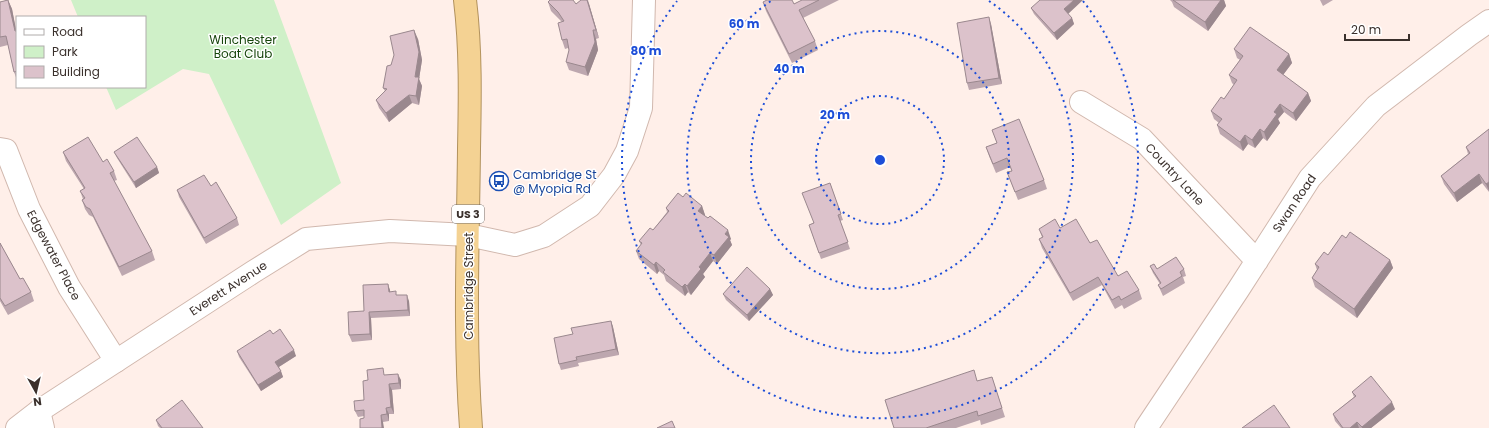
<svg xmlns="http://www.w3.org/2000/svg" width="1489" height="428" font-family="Poppins,sans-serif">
  <rect width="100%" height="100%" fill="#ffefe9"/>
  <path fill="#cff0c8" d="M71,0H274L341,183L281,225L209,74L183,69L116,110L106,87H145V17H78Z"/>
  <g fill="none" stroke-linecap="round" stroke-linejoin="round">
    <g stroke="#d1b8ae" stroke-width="24">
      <path id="minor" d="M1081,102L1142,139L1257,261
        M0,149L6,150L29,209L69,287L116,361
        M468,235L515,245L544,236L590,206L614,175L627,151L641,108L644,0
        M39,411L43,428
        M1146,428L1238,290L1310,178L1376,106L1469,35L1489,21"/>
    </g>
    <g stroke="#d1b8ae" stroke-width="24">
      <path id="tertiary" d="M17,428L39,411L116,361L253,272L306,239L390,231L468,235"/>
    </g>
    <g stroke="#b2925d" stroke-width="24">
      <path id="trunk" d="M465,0C471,49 470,99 469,149C468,242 464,335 471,428"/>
    </g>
    <use href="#minor" stroke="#fff" stroke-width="22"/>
    <use href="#tertiary" stroke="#fff" stroke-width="22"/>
    <use href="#trunk" stroke="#f4d293" stroke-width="22"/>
  </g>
  <path fill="#bda7af" d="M8,0L12,9L16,31H17V80L14,72L8,45L0,47V2Z
    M581,0H588L599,38L596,39L598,50L588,76L569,70L566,62L569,50L568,48L565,49L562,40V22L551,11L548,2L576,4Z
    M802,0H839L803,18L815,41L818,50L792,63L766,11L763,2L794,4Z
    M1170,0H1224L1226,6L1208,31L1174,7L1172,2Z
    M1320,0H1333L1323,6Z
    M1031,8L1068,14L1072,18L1074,24L1057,40L1034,14Z
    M991,24L1002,84L969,90L967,83Z
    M418,39L422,60L419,79L422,86L419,105L412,103L389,122L379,108L376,100L385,91L383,88L391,65Z
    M1234,49L1289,54L1292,63L1283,75L1308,93L1311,101L1296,121L1284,112L1278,119L1280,123L1267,141L1263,138L1255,148L1248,144L1243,151L1220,134L1217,125L1219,123L1214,119L1211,111L1224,99L1234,85L1232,83L1229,75L1240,60L1237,58Z
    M1489,129V192L1482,183L1457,202L1444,184L1441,176L1468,154L1466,147Z
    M992,130L1044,180L1047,189L1018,200L1007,172L1012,171L1010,167L996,173L989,156L986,147L997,143Z
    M63,152L103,162L114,171L117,180L114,181L152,251L155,260L122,276L93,217L89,215L85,209L82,200L83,199L80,191L84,189L66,161Z
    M114,152L157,167L159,173L136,188L117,158Z
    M830,183L843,220L840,221L850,249L821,259L809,225L813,223Z
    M211,186L237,218L239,225L206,244L179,197L177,190Z
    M683,197L702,206L705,215H704L731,239L730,240L732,245L717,264L713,261L703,274L705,277L691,295L688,292L685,296L666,281L664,275L659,271L657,274L639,259L636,251L641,245L639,241L653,230L667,212L666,208Z
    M1060,228L1090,243L1118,276L1139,290L1142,299L1124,309L1122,305L1115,309L1102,285L1073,301L1042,248L1039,239L1042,237L1039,229Z
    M0,243L20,279L31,292L34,301L8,315L0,301Z
    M1328,255L1390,260L1393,268L1357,318L1315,287L1312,278L1317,270L1315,264Z
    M1150,266L1157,269H1184L1186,276L1183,277L1185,283L1163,296L1158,285L1160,284L1153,273Z
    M388,284L390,292L409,301L410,316L371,318L372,340L352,342L349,335L364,311Z
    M770,289L773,295L749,321L726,300L723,294Z
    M611,321L613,327L619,355L578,363L579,366L561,370L559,364L573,334Z
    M273,334L296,356L279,367L283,377L261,391L239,357L237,351Z
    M385,375L401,380V389L392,390L394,414H389V421L383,422L364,418V416L358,417L355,411L364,400L368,380Z
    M992,377L1005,417L981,425L980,420L956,428H894L978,381Z
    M1352,392L1395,409L1371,428H1341L1335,421L1333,414L1354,397Z
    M156,420L203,428H160L158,426Z"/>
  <path fill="#9a888e" d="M8,0L12,9L17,34L15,31Z
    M587,0L589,4L599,38L596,30Z
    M1074,0H1083L1067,15L1064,9Z
    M1221,0H1224L1226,6L1208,31L1205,22Z
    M989,17L991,24L1002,84L999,78Z
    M1072,18L1074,24L1057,40L1054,33Z
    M414,30L418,39L422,60L419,79L422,86L419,105L416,96Z
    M593,30L596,39L598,50L588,76L585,67Z
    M1289,54L1292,63L1280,79L1277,70Z
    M1308,93L1311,101L1296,121L1293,113Z
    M409,95L412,103L389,122L386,113Z
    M1280,104L1284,112L1278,119L1280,123L1267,141L1264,132L1274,112Z
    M1260,129L1263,138L1255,148L1252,140Z
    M1245,135L1248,144L1243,151L1240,142Z
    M157,167L159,173L136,188L134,182Z
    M1479,174L1482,183L1457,202L1454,193Z
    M1489,182V191L1486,184Z
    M702,206L705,215L701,219L698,211Z
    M728,230L731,239L730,240L732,245L717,264L714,255L725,234Z
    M710,253L713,261L703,274L705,277L691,295L687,286L699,267Z
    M1390,260L1393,268L1357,318L1354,309Z
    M656,262L659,271L657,274L654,265Z
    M388,284L390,290L391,298L389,292Z
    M685,284L688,292L685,296L682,287Z
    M770,289L773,295L749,321L747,315Z
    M407,295L409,301L410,316L408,310Z
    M369,312L371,318L372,340L370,334Z
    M611,321L613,327L619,355L616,349Z
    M294,350L296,356L277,368L275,362Z
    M281,371L283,377L261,391L258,385Z
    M398,374L401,380V389L399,383Z
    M389,384L392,390L394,414L391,407Z
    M1392,402L1395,409L1371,428H1362V427Z
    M386,408L389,414V421L387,414Z
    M381,415L383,422L384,428H382Z
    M1357,422L1359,428H1350Z"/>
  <path fill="#dcc2cb" stroke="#9a888e" d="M8,0L15,31H17V71L14,72L6,36L0,37V2Z
    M550,0H573L576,4L581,0H587L596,30H593L595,42L585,67L566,62L569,50L567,39L562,40L558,23L564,21L558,12L548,2Z
    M767,0H792L794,4L802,0H819L799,10L815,41L789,54L763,2Z
    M1040,0H1074L1064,9L1072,18L1054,33L1031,8Z
    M1173,0H1221L1205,22Z
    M989,17L999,78L967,83L957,23Z
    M1250,27L1289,54L1277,70L1308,93L1293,113L1280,104L1274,112L1277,114L1264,132L1260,129L1252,140L1245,135L1240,142L1217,125L1222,119L1211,111L1221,97L1224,99L1237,80L1229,75L1243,56L1234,49Z
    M414,30L419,52L415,77H419L416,96L409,95L386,113L376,100L387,89L383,88L387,66L391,65L394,55L390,36Z
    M1019,119L1044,180L1015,192L1007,172L1012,171L1007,158L993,164L986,147L997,143L992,130Z
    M1489,129V182L1486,184L1479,174L1454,193L1441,176L1470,153L1466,147Z
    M88,137L103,162L107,159L114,171L110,173L152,251L119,267L90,209L86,207L82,200L85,198L80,191L85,188L63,152Z
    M137,137L157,167L134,182L114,152Z
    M204,175L211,186L216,182L237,218L204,238L177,190Z
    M830,183L841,214L838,215L848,242L819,253L809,225L814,223L802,193Z
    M678,193L683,197L686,193L702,206L698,211L708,218L710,216L728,230L725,234L729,237L714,255L710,253L699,267L701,269L687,286L685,284L682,287L663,272L665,270L656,262L654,265L636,251L642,243L639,241L650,228L653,230L669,211L666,208Z
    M1055,219L1060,228L1076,219L1090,243L1097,240L1118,276L1127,271L1139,290L1121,300L1119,296L1112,300L1098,277L1070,293L1039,239L1043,237L1039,229Z
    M1350,232L1390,260L1354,309L1312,278L1319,267L1315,264L1324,252L1328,255L1342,235L1346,238Z
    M0,243L20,279L23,278L31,292L5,306L0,298Z
    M1176,257L1184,269L1180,272L1182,276L1161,289L1158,285L1161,283L1150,266L1154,264L1157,269Z
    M747,267L770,289L747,315L723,294Z
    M388,284L389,292L396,291V295H407L408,310L369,312L370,334L349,335L348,312L364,311L363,285Z
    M611,321L616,349L576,357L577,360L559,364L554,338L573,334L571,328Z
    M280,329L294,350L275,362L281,371L258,385L237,351L270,330L273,334Z
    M383,368L384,375L398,374L399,383L389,384L391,407L386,408L387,414L381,415L382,428H360V419L364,418V410L355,411L354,401L364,400L363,381L368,380L367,370Z
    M974,370L977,381L992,377L1002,408L978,416L977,411L926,428H894L885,400Z
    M1371,376L1392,402L1362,427L1357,422L1350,428H1343L1333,414L1356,396L1352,392Z
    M182,400L203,428H162L156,420Z
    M1274,405L1290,428H1242Z
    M672,421L675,428H657Z"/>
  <g fill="none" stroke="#1d4ed8" stroke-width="2" stroke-dasharray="2 4">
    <circle cx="880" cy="160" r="64"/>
    <circle cx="880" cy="160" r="129"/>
    <path d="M989 1A193 193 0 1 1 771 1"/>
    <path d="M1083 1A258 258 0 1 1 677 1"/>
  </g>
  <defs>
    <g id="bus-ring" transform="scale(1)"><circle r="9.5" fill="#fff" stroke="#1a4fb4" stroke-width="1.5"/><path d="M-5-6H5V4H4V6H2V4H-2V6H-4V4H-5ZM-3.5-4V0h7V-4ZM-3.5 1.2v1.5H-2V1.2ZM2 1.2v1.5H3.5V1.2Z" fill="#1a4fb4"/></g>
  </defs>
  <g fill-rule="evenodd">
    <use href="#bus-ring" x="499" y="181"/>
  </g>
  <g text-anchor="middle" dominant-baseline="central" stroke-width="3" stroke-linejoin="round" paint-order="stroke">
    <rect fill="#fff" stroke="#756e6b" stroke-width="1" x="452" y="205" width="32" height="18" rx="3"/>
    <g font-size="11" font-weight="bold" fill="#3a302c">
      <text x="468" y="214">US 3</text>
    </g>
    <g font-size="12" fill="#16450b" stroke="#fff">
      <text x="243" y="39">Winchester<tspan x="243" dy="14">Boat Club</tspan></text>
    </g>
    <g font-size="12" fill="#164399" stroke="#fff" text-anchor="start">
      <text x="513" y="174">Cambridge St<tspan x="513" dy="14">@ Myopia Rd</tspan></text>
    </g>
    <g font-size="12" fill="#3a302c" stroke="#fff">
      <text transform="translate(1175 174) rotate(47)">Country Lane</text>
      <text transform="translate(1294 203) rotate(-56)">Swan Road</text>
      <text transform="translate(54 255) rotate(62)">Edgewater Place</text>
      <text transform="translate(468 286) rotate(-90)">Cambridge Street</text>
      <text transform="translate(228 288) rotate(-33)">Everett Avenue</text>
    </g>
  </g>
  <circle cx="880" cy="160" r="6" fill="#1d4ed8" stroke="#fff" stroke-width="2"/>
  <g font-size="12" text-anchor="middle" font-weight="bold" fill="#1d4ed8" stroke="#fff" stroke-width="3" stroke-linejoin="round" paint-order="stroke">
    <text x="744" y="28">60 m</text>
    <text x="646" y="55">80 m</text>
    <text x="789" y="73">40 m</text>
    <text x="835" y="119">20 m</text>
  </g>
  <rect x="16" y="16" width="130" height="72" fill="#ffffff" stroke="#b0acab"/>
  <rect x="24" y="29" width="20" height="6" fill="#ffffff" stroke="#b0acab"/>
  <text x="52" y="36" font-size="12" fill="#3a302c">Road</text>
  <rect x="24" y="46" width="20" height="12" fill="#cff0c8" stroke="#b0acab"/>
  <text x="52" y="56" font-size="12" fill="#3a302c">Park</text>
  <rect x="24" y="66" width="20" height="12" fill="#dcc2cb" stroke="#b0acab"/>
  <text x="52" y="76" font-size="12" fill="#3a302c">Building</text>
  <g transform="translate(36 392) rotate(172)" stroke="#ffffff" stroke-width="3" paint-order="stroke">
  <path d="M0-3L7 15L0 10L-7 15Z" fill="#3a302c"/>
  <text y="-6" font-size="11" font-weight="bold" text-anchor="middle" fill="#3a302c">N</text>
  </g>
  <path d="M1345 34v6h64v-6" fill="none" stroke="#3a302c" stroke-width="2"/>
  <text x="1351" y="34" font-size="12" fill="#3a302c" stroke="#ffffff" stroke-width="3" paint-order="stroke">20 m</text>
</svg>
